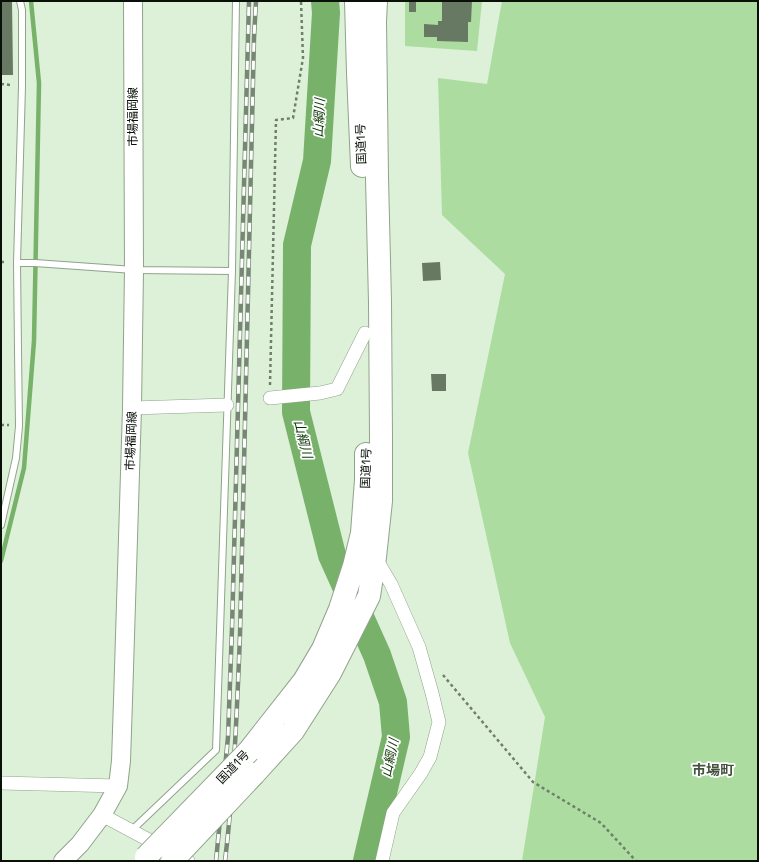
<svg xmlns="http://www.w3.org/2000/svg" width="759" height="862" font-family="'Space Grotesk','Noto Sans JP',sans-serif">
  <rect width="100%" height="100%" fill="#dcf1d7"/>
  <path fill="#acdca0" d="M405,1H482L477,51L405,46Z
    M502,1H758V861H522L545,717L510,643L468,453L505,274L442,215L438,78L487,84Z"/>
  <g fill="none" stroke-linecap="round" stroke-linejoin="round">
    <path stroke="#78b16a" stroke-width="4.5" d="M1,561L24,468L34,341L39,83L31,1"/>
    <path stroke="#78b16a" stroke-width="28" d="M325,1L326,13L317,161L297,245L296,412L332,555L377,655L393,702L396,737L367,861"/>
  </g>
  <path fill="#677963" d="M1,1H12L13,75H1Z
    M409,1H416V12H409Z
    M442,1H472L471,22H468V42L437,41V37H424V24L438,25V21H442Z
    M440,262L441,280L423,281L422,263Z
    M431,374H446V391H432Z"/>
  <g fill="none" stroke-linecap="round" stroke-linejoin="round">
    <g stroke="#90a38b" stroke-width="8">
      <path id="lane" d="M17,263H35L134,270L232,271
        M1,525L16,458L19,426L18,350L17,263L22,86V10L20,1
        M131,831L216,750L232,271L236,1"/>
    </g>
    <g stroke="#90a38b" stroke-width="14">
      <path id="street" d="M270,398L320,393L337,389L365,333
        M132,408L227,405
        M375,557L391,584L419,647L432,693L439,722L430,757L421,773L393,813L382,861
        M1,783L118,786
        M102,815L188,861"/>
    </g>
    <g stroke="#90a38b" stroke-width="20">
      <path id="secondary" d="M63,861L80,844L102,815L118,786L121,761L123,701L132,408L134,270L133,1"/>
    </g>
    <g stroke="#90a38b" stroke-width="24">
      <path id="highway" d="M356,1L358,73L362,166
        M249,751L304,681L323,649L340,609L354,566L362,533L366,480V454
        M254,774L293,731L330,673L369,596L375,557L381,501V437L380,302L377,178L375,21L376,1"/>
    </g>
    <path stroke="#707e6d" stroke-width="2.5" stroke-dasharray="3 3" stroke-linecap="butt" d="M1,84L11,85
      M1,262H7
      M270,385L276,120L293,118L303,58L301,1
      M1,425H9
      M443,675L533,782L601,823L636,861"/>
    <use href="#lane" stroke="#fff" stroke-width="6"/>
    <use href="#street" stroke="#fff" stroke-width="13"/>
    <use href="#secondary" stroke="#fff" stroke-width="18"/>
    <use href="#highway" stroke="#fff" stroke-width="22"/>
    <g stroke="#788775" stroke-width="4.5">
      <path id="rail" d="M216,861L228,737L232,628L249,1
        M225,861C234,786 237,711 240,635L254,38L256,1"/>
    </g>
    <use href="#rail" stroke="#fff" stroke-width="3" stroke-dasharray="9" stroke-linecap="butt"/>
    <g stroke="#90a38b" stroke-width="24" stroke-linecap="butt">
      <path id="highway-bridge" d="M146,857L249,751
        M172,861L254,774"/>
    </g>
    <use href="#highway-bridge" stroke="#fff" stroke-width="22"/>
  </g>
  <g text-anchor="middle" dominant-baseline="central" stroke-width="3.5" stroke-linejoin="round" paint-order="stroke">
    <g font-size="12" fill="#091008" stroke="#fff">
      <text transform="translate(133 117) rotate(-90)">市場福岡線</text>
      <text transform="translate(361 144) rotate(-92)">国道1号</text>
      <text transform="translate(131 441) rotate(-88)">市場福岡線</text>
      <text transform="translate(366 468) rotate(-88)">国道1号</text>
      <text transform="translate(233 767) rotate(-46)">国道1号</text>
    </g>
    <g font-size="13" font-style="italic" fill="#0c3402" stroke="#fff">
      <text transform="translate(319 118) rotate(-87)">山綱川</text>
      <text transform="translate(303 439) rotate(76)">山綱川</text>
      <text transform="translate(390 758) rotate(-78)">山綱川</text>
    </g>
    <g font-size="14" font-weight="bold" fill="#42533e" stroke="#fff">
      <text x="713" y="770">市場町</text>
    </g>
  </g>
  <rect width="759" height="862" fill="none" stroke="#091008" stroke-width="4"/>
</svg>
